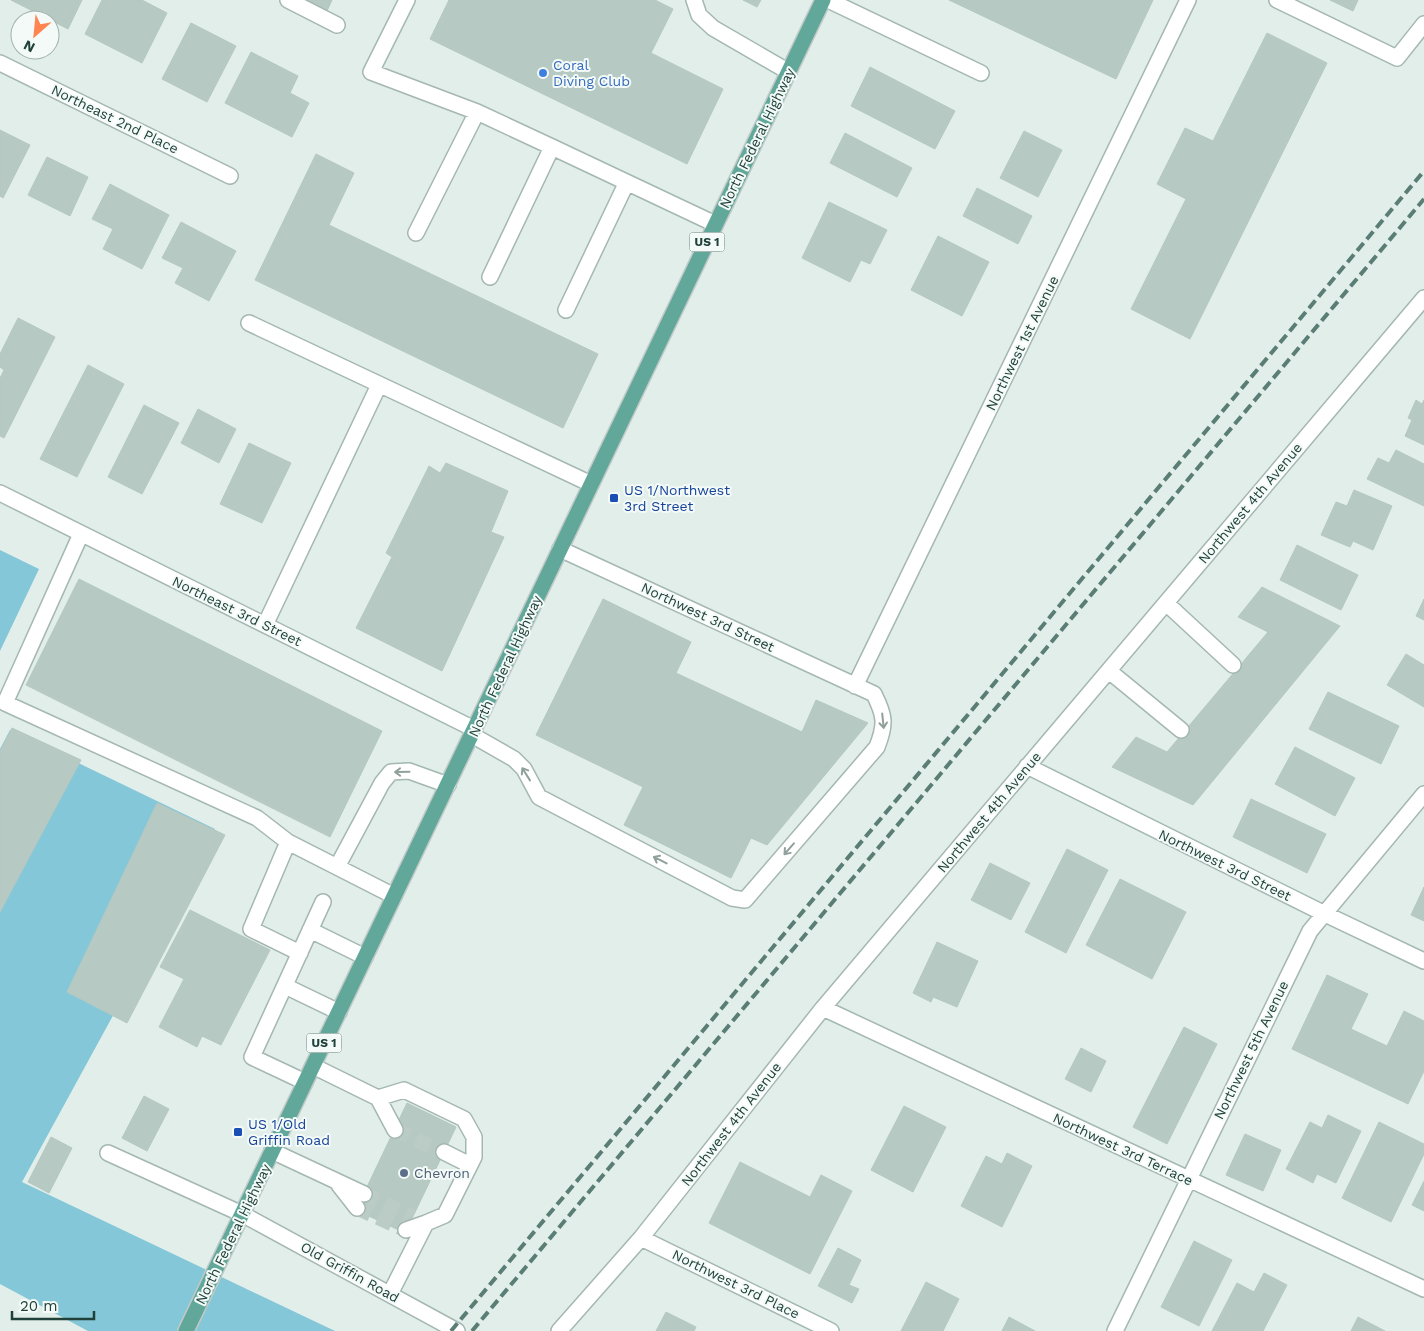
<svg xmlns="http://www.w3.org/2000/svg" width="1424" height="1331" font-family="'Work Sans',sans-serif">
  <rect width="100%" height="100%" fill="#e2eee9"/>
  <path fill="#84c7d9" d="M0,550L39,569L0,651Z
    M10,730L215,829L22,1182L335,1331H88L0,1284V749Z"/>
  <path fill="#b7c9c3" stroke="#b4c8c1" d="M11,0H82L68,29Z
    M102,0H142L167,13L142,63L85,34Z
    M305,0H332L327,11Z
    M449,0H655L673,9L651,53L723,89L687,164L430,39Z
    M743,0H761L757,7Z
    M949,0H1153L1116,79Z
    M1330,0H1358L1353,11Z
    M191,23L236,46L207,102L162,79Z
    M1267,33L1327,63L1190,339L1131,309L1186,199L1157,184L1185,128L1213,141Z
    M251,52L298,76L290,93L309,103L292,137L225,103Z
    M870,67L955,111L935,149L851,106Z
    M0,130L30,145L3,198L0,196Z
    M1024,131L1062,150L1038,197L1000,178Z
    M845,133L912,168L897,197L830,163Z
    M316,154L354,173L329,225L598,354L563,428L255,280Z
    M47,157L88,177L70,216L28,195Z
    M110,184L169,215L142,269L103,249L113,229L92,219Z
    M977,188L1032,216L1018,244L963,216Z
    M829,202L887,230L870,264L861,260L850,282L802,258Z
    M181,222L236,251L209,301L175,283L183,268L162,258Z
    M938,236L989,262L962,316L911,290Z
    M18,318L55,337L4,438L0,436V378L4,370L0,367V354Z
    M88,365L124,384L77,477L40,459Z
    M1416,400L1422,404L1424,400V445L1405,436L1412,420L1408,418Z
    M144,405L179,423L142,494L108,477Z
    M198,409L236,429L219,463L181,443Z
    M249,443L291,463L262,523L220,504Z
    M1396,450L1424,464V506L1367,479L1378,458L1389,463Z
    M446,463L508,491L491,532L504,537L442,671L356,628L392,557L386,553L429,466L440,473Z
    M1354,490L1392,506L1373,550L1353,541L1350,547L1321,535L1336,502L1347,506Z
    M1297,545L1358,575L1341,610L1280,580Z
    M79,579L382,731L330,837L26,685Z
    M1262,587L1340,626L1193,805L1112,767L1136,737L1167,752L1268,632L1238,617Z
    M603,599L691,642L676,673L802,732L816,700L868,723L767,845L751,838L731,878L624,825L643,787L536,735Z
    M1424,599V620L1416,616Z
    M1406,654L1424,665V707L1387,685Z
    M1328,692L1399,726L1381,764L1309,729Z
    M12,728L81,760L0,912V751Z
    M1295,747L1355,778L1335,816L1275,784Z
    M1251,799L1326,834L1307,873L1233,837Z
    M157,803L225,835L127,1023L67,992Z
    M1067,849L1108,870L1066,953L1025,932Z
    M990,863L1030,883L1011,920L971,900Z
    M1120,879L1186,912L1152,979L1086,945Z
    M1424,887V921L1411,915Z
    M190,910L270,950L221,1045L202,1036L197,1047L159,1027L184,979L160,967Z
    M937,942L978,961L957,1007L933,997L931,1002L913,993Z
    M1327,975L1368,994L1351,1029L1387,1046L1404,1011L1424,1021V1071L1408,1104L1292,1049Z
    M1184,1027L1217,1044L1167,1144L1133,1127Z
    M1081,1048L1106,1061L1091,1092L1065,1079Z
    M144,1096L169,1109L147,1151L122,1138Z
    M407,1103L456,1127L405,1233L356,1210Z
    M904,1106L946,1127L913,1192L871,1170Z
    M1328,1115L1361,1131L1336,1183L1317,1174L1313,1183L1286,1169L1310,1122L1322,1128Z
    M1379,1122L1424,1144V1154L1391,1222L1342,1198Z
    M1245,1134L1281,1150L1263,1191L1226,1175Z
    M51,1137L72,1148L49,1193L28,1182Z
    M1007,1153L1032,1166L1002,1227L961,1206L986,1156L1002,1164Z
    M740,1162L810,1197L821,1175L852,1191L810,1274L709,1223Z
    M1424,1181V1211L1412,1205Z
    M1194,1241L1232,1260L1199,1326L1161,1307Z
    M838,1248L861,1260L849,1285L859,1289L852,1303L818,1286Z
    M1264,1273L1287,1285L1263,1331H1212L1237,1283L1254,1292Z
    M926,1282L959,1299L943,1331H901Z
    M666,1312L696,1327L694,1331H656Z
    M1009,1317L1035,1331H1002Z
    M1358,1317L1385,1331H1351Z"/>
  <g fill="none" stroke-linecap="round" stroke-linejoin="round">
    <path stroke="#bbcbc6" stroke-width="15" stroke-dasharray="15 8" stroke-linecap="butt" d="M395,1130L444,1152
      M364,1194L413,1217
      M357,1208L406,1230"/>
    <g stroke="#a4b7b1" stroke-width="18">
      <path id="minor" d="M288,0L337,25
        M407,0L371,72L477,112L552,147
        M694,0L699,15L713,28L789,72
        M828,0L981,73
        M1277,0L1397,58L1424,24
        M0,63L230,176
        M416,233L477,112
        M490,277L552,147L715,224
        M566,310L626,184
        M249,323L591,484
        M0,493L474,729
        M81,534L5,703L257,818L288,842L394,896
        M1166,603L1233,665
        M265,625L379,385
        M1109,671L1181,730
        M855,686L1188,0
        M472,735L514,759L524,769L539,797L732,898L745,900L877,747C886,724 885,716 874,694L560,549
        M1027,766L1325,914L1424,961
        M288,842L251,929L300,953
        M337,867L382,783L391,772L409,771L448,785
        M310,930L365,957
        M285,986L339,1012
        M823,1008L1424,1289
        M313,1066L378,1098L404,1090L464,1119L474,1137V1157L445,1215L426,1223L390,1294
        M305,1082L252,1057L323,902
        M378,1098L395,1130
        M272,1151L364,1194
        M444,1152L470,1165
        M108,1153L242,1214L457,1331
        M339,1185L357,1208
        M406,1230L426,1223
        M641,1238L831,1331
        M559,1331L641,1238L823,1008L1424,298
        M1115,1331L1310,931L1424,794"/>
    </g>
    <g stroke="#c1cac8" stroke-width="18">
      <path id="major" d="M186,1331L823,0"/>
    </g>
    <use href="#minor" stroke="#fff" stroke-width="15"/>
    <use href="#major" stroke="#62a89a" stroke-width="15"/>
    <path stroke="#5a7d75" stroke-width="4" stroke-dasharray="10 5" stroke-linecap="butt" d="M451,1331L1424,171
      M472,1331L1424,199"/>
  </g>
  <defs><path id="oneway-shaft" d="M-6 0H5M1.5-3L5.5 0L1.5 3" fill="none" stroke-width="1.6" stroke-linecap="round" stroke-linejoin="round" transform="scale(1.25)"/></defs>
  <g stroke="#90a09c">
    <use href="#oneway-shaft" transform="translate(883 721) rotate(84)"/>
    <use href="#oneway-shaft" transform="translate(402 772) rotate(179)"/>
    <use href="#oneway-shaft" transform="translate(526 774) rotate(-122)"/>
    <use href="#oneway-shaft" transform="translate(789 849) rotate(131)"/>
    <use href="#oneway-shaft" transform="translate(660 860) rotate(-153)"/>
  </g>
  <circle fill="#3f7fe0" stroke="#f3faf7" stroke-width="2" cx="543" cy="73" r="5"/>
  <g fill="#1a4fb4" stroke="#f3faf7" stroke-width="2">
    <rect x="609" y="493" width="10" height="10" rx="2.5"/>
    <rect x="233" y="1127" width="10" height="10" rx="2.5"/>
  </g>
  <circle fill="#5c6f8a" stroke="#f3faf7" stroke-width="2" cx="404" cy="1173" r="5"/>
  <g text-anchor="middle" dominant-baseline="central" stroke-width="4" stroke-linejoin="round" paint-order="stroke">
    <g fill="#f3faf7" stroke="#5f7873" stroke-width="1">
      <rect x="689.5" y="232.5" width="35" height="19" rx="4"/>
      <rect x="306.5" y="1033.5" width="35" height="19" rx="4"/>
    </g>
    <g font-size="12" font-weight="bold" fill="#20413a">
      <text x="707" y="242">US 1</text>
      <text x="324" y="1043">US 1</text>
    </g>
    <g font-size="14" fill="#366cbe" stroke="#f3faf7" text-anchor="start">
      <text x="553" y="65">Coral<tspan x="553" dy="16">Diving Club</tspan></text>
    </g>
    <g font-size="14" fill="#20413a" stroke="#f3faf7">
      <text transform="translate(115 119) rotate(26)">Northeast 2nd Place</text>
      <text transform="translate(757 138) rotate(-64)">North Federal Highway</text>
      <text transform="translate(1022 343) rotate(-64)">Northwest 1st Avenue</text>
      <text transform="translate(1250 503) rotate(-50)">Northwest 4th Avenue</text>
      <text transform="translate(237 611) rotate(26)">Northeast 3rd Street</text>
      <text transform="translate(708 617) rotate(25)">Northwest 3rd Street</text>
      <text transform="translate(505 666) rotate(-65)">North Federal Highway</text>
      <text transform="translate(989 812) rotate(-50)">Northwest 4th Avenue</text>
      <text transform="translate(1225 865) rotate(26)">Northwest 3rd Street</text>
      <text transform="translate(1251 1050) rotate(-64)">Northwest 5th Avenue</text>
      <text transform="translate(731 1124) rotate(-52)">Northwest 4th Avenue</text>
      <text transform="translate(1123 1149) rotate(25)">Northwest 3rd Terrace</text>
      <text transform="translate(233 1234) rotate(-64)">North Federal Highway</text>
      <text transform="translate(350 1272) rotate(29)">Old Griffin Road</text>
      <text transform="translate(736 1284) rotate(26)">Northwest 3rd Place</text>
    </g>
    <g font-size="14" fill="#164399" stroke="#f3faf7" text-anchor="start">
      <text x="624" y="490">US 1/Northwest<tspan x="624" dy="16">3rd Street</tspan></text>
      <text x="248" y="1124">US 1/Old<tspan x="248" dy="16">Griffin Road</tspan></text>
    </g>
    <g font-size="14" fill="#4e5e75" stroke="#f3faf7" text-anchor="start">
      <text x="414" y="1173">Chevron</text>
    </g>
  </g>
  <g transform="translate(35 35) rotate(207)"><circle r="24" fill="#f3faf7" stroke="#9fb0ab"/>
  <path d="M0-4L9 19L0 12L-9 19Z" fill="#ff844f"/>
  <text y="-8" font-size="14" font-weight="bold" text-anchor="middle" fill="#20413a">N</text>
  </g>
  <path d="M12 1311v8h82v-8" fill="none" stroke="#20413a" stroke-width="2.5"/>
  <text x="20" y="1311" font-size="15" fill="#20413a" stroke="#f3faf7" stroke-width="4" paint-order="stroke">20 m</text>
</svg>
